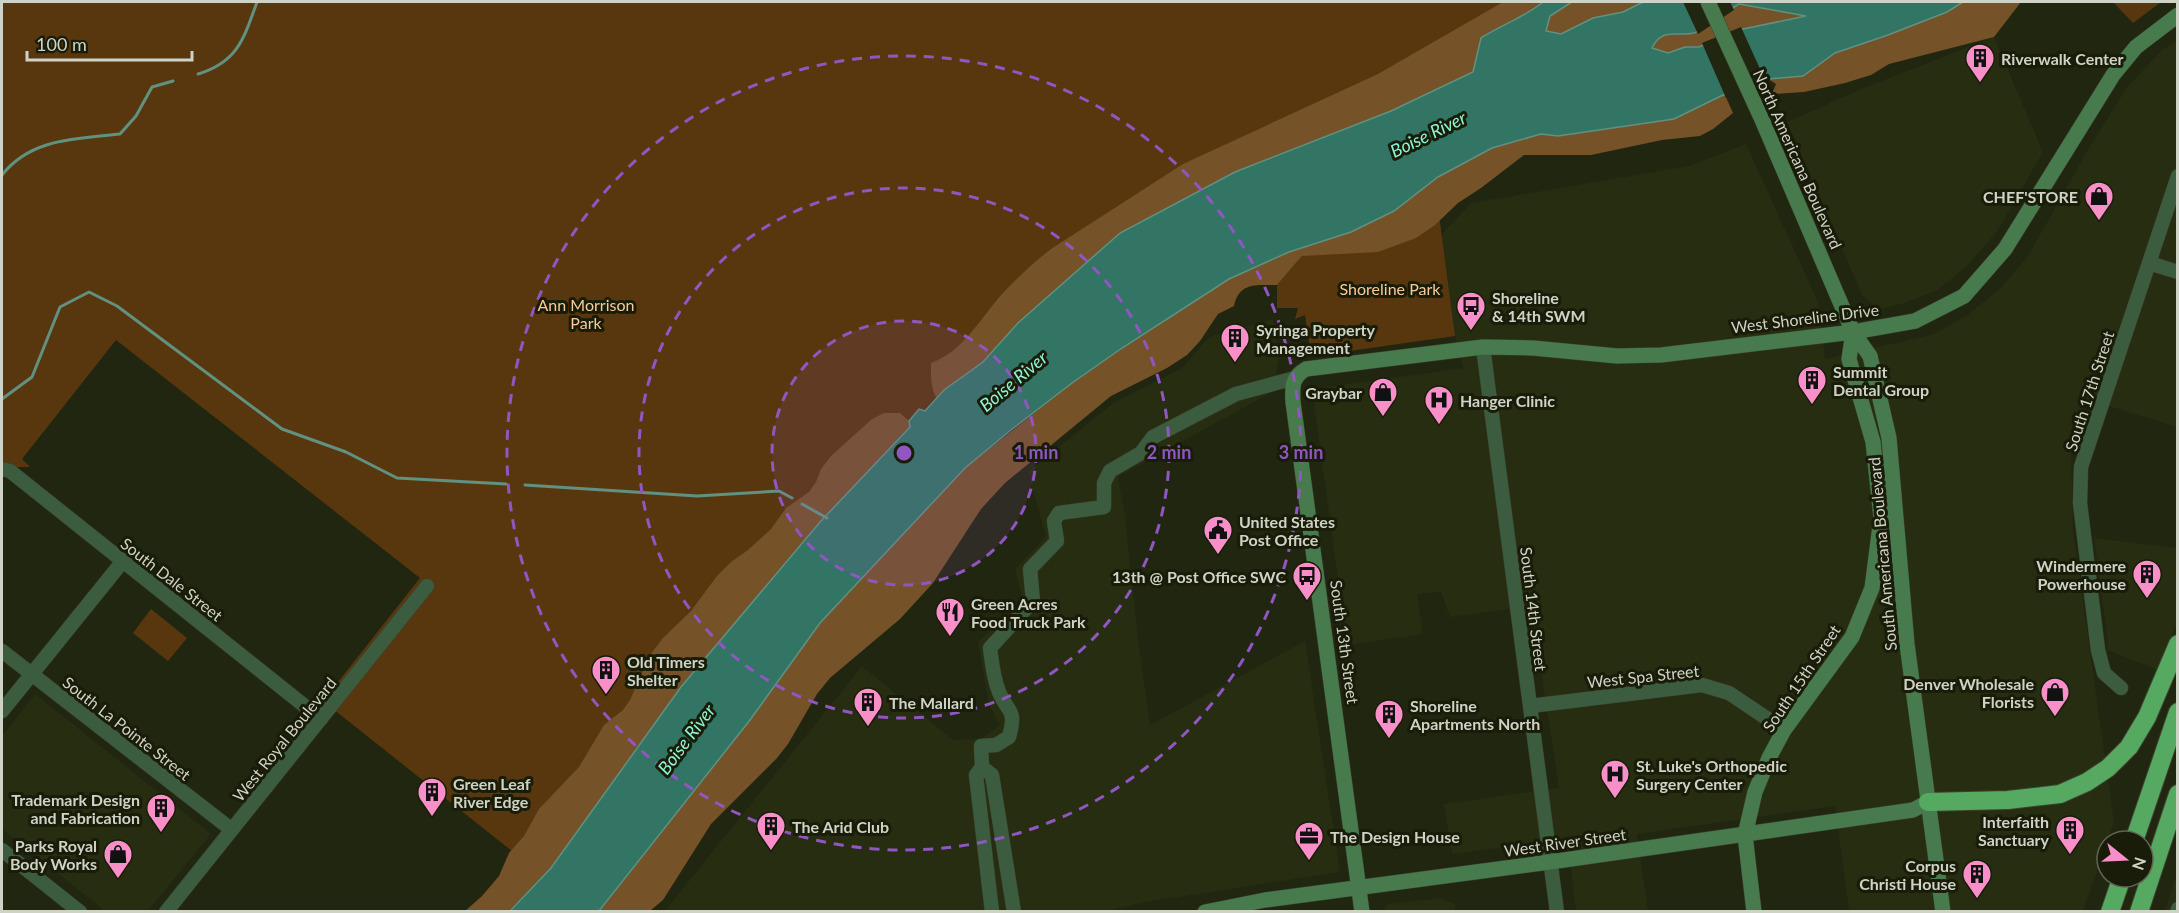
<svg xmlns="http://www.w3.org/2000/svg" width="2179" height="913" font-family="Lato,sans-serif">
  <rect width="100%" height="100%" fill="#212611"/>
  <path fill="#262d11" d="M1994,37L2043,152L1996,233L1966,267L1936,291L1904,303L1878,310L1862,295L1787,122L1866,87Z
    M2177,41V427L2086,399L2071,447L2073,530L2114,822L2083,911H1849L1835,806L1637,834L1648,911H1576L1567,839L1452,854L1444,804L1559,788L1531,606L1450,617L1441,592L1417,594L1423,634L1347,645L1312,389L1463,368L1455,336L1441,235L1471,203L1689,166L1746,144L1818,302L1825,359L1935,334L1967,315L2001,288L2028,256L2087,151L2128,86L2163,49Z
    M1273,319L1279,360L1272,392L1118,477L1125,516L1138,639L1150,725L1305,641L1340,872L1140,903L1107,911L664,912L862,666L953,740L982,738L1000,725L989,705L978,642L1023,600L1015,569L1046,537L1028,472L1113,403L1182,368L1209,337Z
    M2094,538L2177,548V623L2158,670L2107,650L2108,642Z
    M35,694L211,834L148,911H105L2,829V736Z
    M2177,873V911H2165Z
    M1441,898L1455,904V911H1383L1388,904Z"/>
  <path fill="#59370e" d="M2,2H1543L1334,132L1235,172L944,390L925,411L919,410L909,421L910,426L532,867L323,701L420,578L116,340L22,459L30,467H2Z
    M2113,2H2161L2133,23Z
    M1439,215L1455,336L1300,358L1297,345L1309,343L1305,315L1295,319L1298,308H1277V285L1302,256Z
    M151,609L187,638L168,661L133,633Z"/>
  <path fill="#765229" d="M1503,2H1543C1525,17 1501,25 1481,38L1474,72L1391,111L1235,172L1120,233L1018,323L983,362L944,390L937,399C930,387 931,376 931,363C964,351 981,317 1003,293C1018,277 1034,262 1051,249L1183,164L1378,74Z
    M1572,2H1643L1623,12L1593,18L1561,34L1546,31L1550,16Z
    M1962,2H2021L1994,37L1889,64L1871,75L1845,83L1804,92L1772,94L1776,84L1768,79L1803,76L1835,53L1888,35L1947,12Z
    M1739,4L1808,16L1743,29L1699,47H1685L1669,53L1652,48C1663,27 1677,37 1694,33C1704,30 1728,10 1739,4Z
    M1725,95L1733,113L1713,129L1700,136L1662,140L1591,155H1524L1481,188L1458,203L1435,225L1416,238L1378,252L1302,256L1277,285C1256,285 1239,282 1234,306L1218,314L1200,341L1187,355L1167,368L1111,396L1005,483L981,509L933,583L900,619L830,678L817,694L788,744L777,758L711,824L663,900L650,911L599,912L750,720L820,623L965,468L1072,383L1122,348L1229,279L1289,252L1351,232L1394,211L1438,177L1492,148L1542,134L1558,136L1597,130Z
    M884,413H900L909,421L910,426L820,522L681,687L551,868L509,911L464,912L482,896L499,876L509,853L524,836L539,809L579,767L604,725L623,710L630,700L650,655L663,638L691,611L717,576L731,562L748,550L771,529L786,508L809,492L816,482L821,469L832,455L872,419Z"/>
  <path fill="#327564" stroke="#619181" stroke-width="1.5" fill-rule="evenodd" d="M1543,2H1572L1550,16L1546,31L1561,34L1593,18L1623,12L1643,2H1963L1947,12L1888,35L1835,53L1803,76L1768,79L1721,96L1674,119L1558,136L1541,134L1492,148L1438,177L1394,211L1351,232L1289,252L1229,279L1122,348L1072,383L1011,430L965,468L820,623L750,720L599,911L509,912L551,868L681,687L820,522L910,427L909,421L919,409L925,411L944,390L983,362L1018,323L1120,233L1235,172L1391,111L1473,72L1481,38C1501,25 1525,17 1543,2ZM1739,4L1806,16L1743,29L1699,47H1685L1668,53L1652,48C1662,27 1677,37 1694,33C1704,30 1728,10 1739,4Z"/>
  <path fill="#212611" d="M1683,2H1730L1734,10L1698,34Z
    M1741,27L1766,82L1726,98L1702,43Z"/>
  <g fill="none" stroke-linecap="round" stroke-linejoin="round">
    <path stroke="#619181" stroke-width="3" d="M198,74C238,62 244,38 257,2
      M2,175C31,138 76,139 120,134L136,116L152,87L173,81
      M2,399L32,377L60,307L89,292L117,306L282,429L346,452L397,478L506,484
      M525,485L697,496L779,491L792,498
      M802,504L827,518"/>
    <g stroke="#3d422e" stroke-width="15">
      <path id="street" d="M2149,263L2178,272
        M1483,347L1557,912
        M2,469L10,471L321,719
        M2,651L232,830
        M2121,688L2104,673L2098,650L2080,503L2081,467L2178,176
        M1530,706L1702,685L1729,693L1784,730
        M2,711L123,561
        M982,767L992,775L1014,912
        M2,850L80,912
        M166,912L427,586
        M992,912L976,775L982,767L981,746L996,745L1009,737C1017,708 1008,714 999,692C993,677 992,663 990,648L1033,601L1030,569L1057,541L1054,521L1059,513L1104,507V483L1110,471L1141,453L1153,437L1236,394L1295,378
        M2177,912L2178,909"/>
    </g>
    <g stroke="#3d422e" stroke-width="16">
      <path id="secondary" d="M1708,2L1763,122L1853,332L1870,356L1889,438L1907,644L1943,912
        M1205,912L1265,900L1550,862L1913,810L1928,802
        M1362,912L1293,402C1292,386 1292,377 1306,369L1483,347L1533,348L1617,356L1661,355L1853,332L1915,321L1964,296L2005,249L2113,75L2136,47L2178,15
        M1754,912L1745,835L1755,792L1769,758L1784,730L1852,637L1872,588L1881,518L1873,442L1849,359L1853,332"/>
    </g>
    <g stroke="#3d422e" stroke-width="20">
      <path id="highway" d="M1928,802L2008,800L2060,794L2087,782L2108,768L2129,747L2147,717L2178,644
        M2134,841L2178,712
        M2110,912L2122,877
        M2139,912L2178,794"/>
    </g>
    <use href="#street" stroke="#3c5c3f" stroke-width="14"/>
    <use href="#secondary" stroke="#477b4d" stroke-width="15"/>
    <use href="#highway" stroke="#55a961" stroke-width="18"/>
  </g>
  <circle cx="904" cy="453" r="132" fill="#9056c1" fill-opacity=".12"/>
  <g fill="none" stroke="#9056c1" stroke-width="3" stroke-dasharray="10 8">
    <circle cx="904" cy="453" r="132"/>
    <circle cx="904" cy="453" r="265"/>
    <circle cx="904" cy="453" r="397"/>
  </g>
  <defs>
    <g id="building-pin" transform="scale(1.5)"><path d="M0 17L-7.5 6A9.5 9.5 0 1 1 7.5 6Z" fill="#f98fc8" stroke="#181c08"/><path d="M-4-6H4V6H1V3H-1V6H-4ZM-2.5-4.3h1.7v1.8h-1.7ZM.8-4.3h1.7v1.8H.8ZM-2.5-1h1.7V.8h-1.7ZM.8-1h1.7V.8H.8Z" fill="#111"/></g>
    <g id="shop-pin" transform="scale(1.5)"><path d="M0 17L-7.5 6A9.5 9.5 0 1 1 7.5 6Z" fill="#f98fc8" stroke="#181c08"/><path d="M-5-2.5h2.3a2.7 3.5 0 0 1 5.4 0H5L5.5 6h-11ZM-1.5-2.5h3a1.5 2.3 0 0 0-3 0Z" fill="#111"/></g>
    <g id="bus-pin" transform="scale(1.5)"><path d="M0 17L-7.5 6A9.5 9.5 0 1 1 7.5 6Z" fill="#f98fc8" stroke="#181c08"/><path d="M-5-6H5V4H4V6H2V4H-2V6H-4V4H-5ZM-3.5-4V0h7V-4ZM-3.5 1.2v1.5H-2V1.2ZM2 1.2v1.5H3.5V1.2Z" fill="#111"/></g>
    <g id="hospital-pin" transform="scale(1.5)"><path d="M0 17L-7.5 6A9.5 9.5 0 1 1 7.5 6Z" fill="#f98fc8" stroke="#181c08"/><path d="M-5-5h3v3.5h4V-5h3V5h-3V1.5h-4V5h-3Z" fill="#111"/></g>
    <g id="civic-pin" transform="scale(1.5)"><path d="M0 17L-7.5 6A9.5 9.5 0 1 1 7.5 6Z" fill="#f98fc8" stroke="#181c08"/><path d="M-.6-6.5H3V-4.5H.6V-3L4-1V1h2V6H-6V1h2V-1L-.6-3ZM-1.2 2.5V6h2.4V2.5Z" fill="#111"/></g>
    <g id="restaurant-pin" transform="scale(1.5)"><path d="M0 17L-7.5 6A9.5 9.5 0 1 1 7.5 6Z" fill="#f98fc8" stroke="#181c08"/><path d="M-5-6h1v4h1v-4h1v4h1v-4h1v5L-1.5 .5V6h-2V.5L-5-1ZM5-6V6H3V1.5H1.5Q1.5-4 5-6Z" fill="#111"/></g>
    <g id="office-pin" transform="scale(1.5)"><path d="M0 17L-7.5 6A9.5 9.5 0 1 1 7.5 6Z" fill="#f98fc8" stroke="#181c08"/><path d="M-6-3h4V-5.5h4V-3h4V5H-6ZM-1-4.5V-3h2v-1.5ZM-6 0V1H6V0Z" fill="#111"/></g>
  </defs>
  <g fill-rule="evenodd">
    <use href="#building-pin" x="1980" y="58"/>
    <use href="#shop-pin" x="2099" y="196"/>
    <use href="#bus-pin" x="1471" y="306"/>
    <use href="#building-pin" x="1235" y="338"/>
    <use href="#building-pin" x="1812" y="380"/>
    <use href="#shop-pin" x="1383" y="392"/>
    <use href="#hospital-pin" x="1439" y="400"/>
    <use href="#civic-pin" x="1218" y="530"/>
    <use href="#building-pin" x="2147" y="574"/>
    <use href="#bus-pin" x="1307" y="576"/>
    <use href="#restaurant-pin" x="950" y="612"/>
    <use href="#building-pin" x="606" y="670"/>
    <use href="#shop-pin" x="2055" y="692"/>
    <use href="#building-pin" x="868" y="702"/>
    <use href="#building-pin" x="1389" y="714"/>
    <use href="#hospital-pin" x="1615" y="774"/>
    <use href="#building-pin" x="432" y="792"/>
    <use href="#building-pin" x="161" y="808"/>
    <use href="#building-pin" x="771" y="826"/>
    <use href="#building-pin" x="2070" y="830"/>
    <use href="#office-pin" x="1309" y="836"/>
    <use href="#shop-pin" x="118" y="854"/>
    <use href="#building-pin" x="1977" y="874"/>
  </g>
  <g text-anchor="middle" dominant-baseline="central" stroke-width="6" stroke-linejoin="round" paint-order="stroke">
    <g font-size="16" font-weight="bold" fill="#cfd3c6" stroke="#181c08" text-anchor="start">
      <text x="2001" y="58">Riverwalk Center</text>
      <text x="2078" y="196" text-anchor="end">CHEF'STORE</text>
      <text x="1492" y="297">Shoreline<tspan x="1492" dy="18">&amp; 14th SWM</tspan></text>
      <text x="1256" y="329">Syringa Property<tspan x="1256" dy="18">Management</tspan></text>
      <text x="1833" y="371">Summit<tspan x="1833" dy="18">Dental Group</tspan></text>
      <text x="1362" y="392" text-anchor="end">Graybar</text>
      <text x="1460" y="400">Hanger Clinic</text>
      <text x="1239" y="521">United States<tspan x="1239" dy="18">Post Office</tspan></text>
      <text x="2126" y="565" text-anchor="end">Windermere<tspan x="2126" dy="18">Powerhouse</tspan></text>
      <text x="1286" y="576" text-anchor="end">13th @ Post Office SWC</text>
      <text x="971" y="603">Green Acres<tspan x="971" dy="18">Food Truck Park</tspan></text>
      <text x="627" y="661">Old Timers<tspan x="627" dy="18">Shelter</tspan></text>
      <text x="2034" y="683" text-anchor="end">Denver Wholesale<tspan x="2034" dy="18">Florists</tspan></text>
      <text x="889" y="702">The Mallard</text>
      <text x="1410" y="705">Shoreline<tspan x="1410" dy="18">Apartments North</tspan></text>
      <text x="1636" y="765">St. Luke's Orthopedic<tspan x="1636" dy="18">Surgery Center</tspan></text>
      <text x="453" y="783">Green Leaf<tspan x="453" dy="18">River Edge</tspan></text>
      <text x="140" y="799" text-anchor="end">Trademark Design<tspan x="140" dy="18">and Fabrication</tspan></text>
      <text x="2049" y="821" text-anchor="end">Interfaith<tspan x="2049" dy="18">Sanctuary</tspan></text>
      <text x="792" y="826">The Arid Club</text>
      <text x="1330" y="836">The Design House</text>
      <text x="97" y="845" text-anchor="end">Parks Royal<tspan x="97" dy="18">Body Works</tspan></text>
      <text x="1956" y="865" text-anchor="end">Corpus<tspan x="1956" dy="18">Christi House</tspan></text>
    </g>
    <g font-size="16" fill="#cfd3c6" stroke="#181c08">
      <text transform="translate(1798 159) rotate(66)">North Americana Boulevard</text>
      <text transform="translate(1805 318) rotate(-7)">West Shoreline Drive</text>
      <text transform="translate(2089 391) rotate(-72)">South 17th Street</text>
      <text transform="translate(1882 554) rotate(-95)">South Americana Boulevard</text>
      <text transform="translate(172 579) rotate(38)">South Dale Street</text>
      <text transform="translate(1534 609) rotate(83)">South 14th Street</text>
      <text transform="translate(1345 642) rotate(82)">South 13th Street</text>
      <text transform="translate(1643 676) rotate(-6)">West Spa Street</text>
      <text transform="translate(1801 678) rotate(-56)">South 15th Street</text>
      <text transform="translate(127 728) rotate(38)">South La Pointe Street</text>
      <text transform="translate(284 739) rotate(-51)">West Royal Boulevard</text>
      <text transform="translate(1565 842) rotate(-8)">West River Street</text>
    </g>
    <g font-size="16" fill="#f9ca99" stroke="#181c08">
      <text x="1390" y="288">Shoreline Park</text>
      <text x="586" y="304">Ann Morrison<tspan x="586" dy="18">Park</tspan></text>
    </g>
    <g font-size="18" font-style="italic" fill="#8ff4d7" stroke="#181c08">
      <text transform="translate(1428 134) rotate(-26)">Boise River</text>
      <text transform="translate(1013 381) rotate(-40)">Boise River</text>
      <text transform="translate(686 739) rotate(-53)">Boise River</text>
    </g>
  </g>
  <circle cx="904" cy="453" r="9" fill="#9056c1" stroke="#181c08" stroke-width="3"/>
  <g font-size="18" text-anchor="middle" font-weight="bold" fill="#9056c1" stroke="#181c08" stroke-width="6" stroke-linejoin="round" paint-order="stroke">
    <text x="1036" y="459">1 min</text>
    <text x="1169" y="459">2 min</text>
    <text x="1301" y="459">3 min</text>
  </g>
  <rect width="2179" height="913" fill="none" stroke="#cfd3c6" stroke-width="6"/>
  <g transform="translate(2125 859) rotate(108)"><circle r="28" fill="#181c08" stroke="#616554" stroke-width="1.5"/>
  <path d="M0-4.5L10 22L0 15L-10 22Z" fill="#f98fc8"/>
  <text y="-9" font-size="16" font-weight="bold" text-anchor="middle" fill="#cfd3c6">N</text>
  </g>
  <path d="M27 51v9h165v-9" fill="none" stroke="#cfd3c6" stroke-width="3"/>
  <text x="36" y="51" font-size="18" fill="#cfd3c6" stroke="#181c08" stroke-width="4.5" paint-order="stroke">100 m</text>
</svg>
